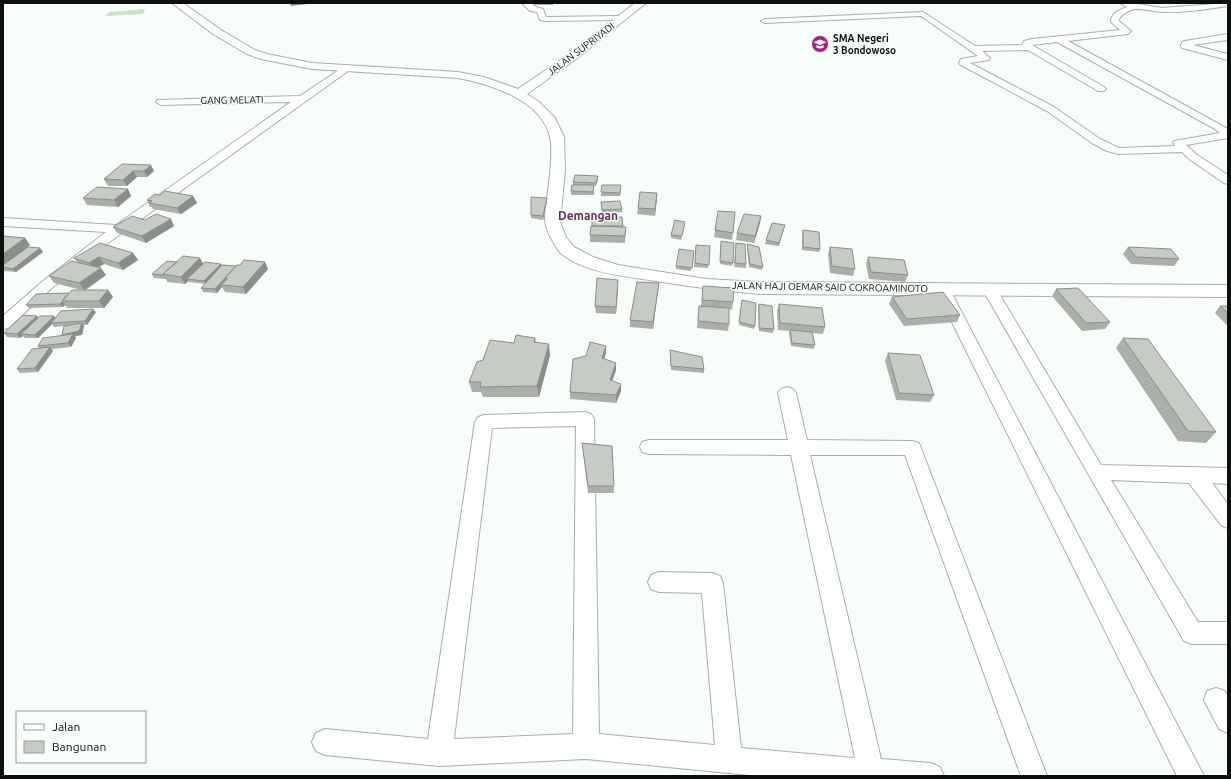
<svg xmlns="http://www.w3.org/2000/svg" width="1231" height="779" font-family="Ubuntu,sans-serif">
  <rect width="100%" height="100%" fill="#f7fdf8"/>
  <path fill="#cae0cd" d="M145,9L143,14L105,16L110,12Z"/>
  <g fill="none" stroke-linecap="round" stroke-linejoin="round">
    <g stroke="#a8aea8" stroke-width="2">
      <path id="minor" d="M522,3H531L536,7L543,9L546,17L621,16L625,18L621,20L545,21L540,20L537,12L530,11Z
        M1120,3H1132L1162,8L1228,3V6C1206,9 1185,13 1163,12C1154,12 1142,8 1135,9C1129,10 1119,15 1119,21L1131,31L1128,34L1068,41L1228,129V138L1186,145L1197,155L1228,175V184L1224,183L1189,159L1182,152L1119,154L1107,151L1092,143L1047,111L961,65L959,63L961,59L978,56L921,16L765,23L761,21L765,19L923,12L975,46L1022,45L1024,41L1032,39L1120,30L1111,22C1111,12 1120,10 1127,7ZM1057,42L1215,129L1220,133L1174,141L1173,143L1175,146L1119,148L1115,146L1100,139L1054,107L970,63L989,60L990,58L982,51L1028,50L1098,91H1104L1106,89L1104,87L1032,45Z
        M1228,34V40L1193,45L1228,54V60L1182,48L1181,46L1182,42L1185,41Z
        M345,66L348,67L350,69L348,71L101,248L53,287L8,328L3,329V316L43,281L106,232L3,226V218L116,225L291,102L161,105L156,102L157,100L300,96Z
        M942,284L947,285L949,288L1204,776H1177L935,288L937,285Z
        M990,286L995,287L997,290L1101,465L1228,468V484L1212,483L1228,504V528L1221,525L1189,483L1111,480L1198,622H1228V644H1192L1184,641L983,290L985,287Z
        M787,387L793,389L796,393L807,440L912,441L919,443L1047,776H1021L905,455H810L881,759L931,763L940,767L944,776H760L586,759L439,766L325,755L316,751L312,742L316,733L325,729L428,739L475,422L478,417L484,415L585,412L591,414L594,419L599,734L715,745L702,593L659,592L651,589L648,582L651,575L659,572L712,573L720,576L723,583L741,748L855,758L791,455L649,454L642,452L640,447L642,442L649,440H788L778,393L781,389ZM576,426L573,734L454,739L492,428Z
        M1216,688L1225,691L1228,697V733L1219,729L1204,700L1207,691Z"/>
    </g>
    <g stroke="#a8aea8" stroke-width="2">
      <path id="tertiary" d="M172,3H183L221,30L255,50L267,54L312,63L458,72L484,77L518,89L568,55L635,3H646L576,59L527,94L539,102L555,118L564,137L565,171L560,222L566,237L574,247L593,257L618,265L706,279L760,282L1228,285V297L760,294C723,291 686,286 649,280C622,276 585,272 563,255C559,252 556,247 554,243C541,224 545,212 548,191C550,176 553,151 550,137C542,100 490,84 458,78L312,69L261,59L247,54L213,34Z"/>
    </g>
    <use href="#minor" fill="#fff" fill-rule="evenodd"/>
    <use href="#tertiary" fill="#fff" fill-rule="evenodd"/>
  </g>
  <path fill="#a9afa9" d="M534,3H553V5H534Z
    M580,3H597L581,4Z
    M122,164L154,171L147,177H137L127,186H108L104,179Z
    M598,176V180L596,186H594V195H571V191L573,185V182Z
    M128,189L131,196L118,207L87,205L83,198Z
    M621,189L620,196H601V192Z
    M657,193L655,216L637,214L638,208Z
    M193,196L197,203L181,214L153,209L152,207H150L147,200Z
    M547,201L543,220L531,218V215Z
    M601,202L622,209V212L602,214Z
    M735,212L732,240L714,237L715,230Z
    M761,216L760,223L754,243L736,240L737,233Z
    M622,217L623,227H626L625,243L590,242V235Z
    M145,220L174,226L146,243L117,233L113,227Z
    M685,225L681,240L671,238V235Z
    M784,229L779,246L765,244L766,240Z
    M803,230L820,249L819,252L802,250V234Z
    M3,236L25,238L30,245L26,248L43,252L16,272L3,271Z
    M721,241L733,263L732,266L720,264Z
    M736,243L746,264V268L734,267Z
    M747,244L763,267L762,270L749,267L747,248Z
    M696,245L710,246L708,268L694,267Z
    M830,247L855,269L853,276L830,273L828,254Z
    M1128,247L1179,259L1174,266L1131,264L1123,254Z
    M694,251L691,271L676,269V266Z
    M133,253L138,260L123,270L104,264L98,267L106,275L86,290H108L113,297L104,308H67L65,305L63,307L29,308L26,305L81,290L54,283L49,276L78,263L74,258Z
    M868,257L908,275L905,282L869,279L866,264Z
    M177,262L203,263L268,269L246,294L225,292L222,287L217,293L203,292L201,288L205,284L189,282L188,281L185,284L167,282L166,279L154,278L152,274Z
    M659,283L658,290L653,329L630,327V320Z
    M703,286L733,302L732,310L729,309V324L728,331L697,328L699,306H701Z
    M618,287L616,314L596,313L595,306Z
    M1056,289L1110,322L1105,329L1082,331L1052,296Z
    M892,297L960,315L957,322L904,326L889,304Z
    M742,300L755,326L754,329L739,325Z
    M759,304L774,329L773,333L759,331L758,308Z
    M779,304L825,327L823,334L812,333L815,345L814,349L791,346L789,333L790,331L778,330L777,311Z
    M1220,306H1228V326L1215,313Z
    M96,312L87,325H83L84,326L82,335L75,336L76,338L71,347L52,349L53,351L38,372L20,373L17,369L39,348L38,346L62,336V335L66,326L54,327L52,324L38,338H25L23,336L20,338L7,337L4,333L37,316L38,318L54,316L55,318Z
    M535,338L536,342L550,355L539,397H483L481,392H472L469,382L483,360L514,343Z
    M1123,338L1216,432L1206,443L1178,441L1116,348Z
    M606,346V353L604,359L616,370L612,381L621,391L616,403L570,399V392L586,356Z
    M670,350L704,369V373L671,370Z
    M888,353L934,395L930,402L896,400L885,361Z
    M582,443L612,446L614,493H588Z"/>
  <path fill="#8a8e8a" d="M290,3H307V4L291,6Z
    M151,165L154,171L147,177L144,171Z
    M133,171L137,177L127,186L123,180Z
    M128,189L131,196L118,207L114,200Z
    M657,193V199L655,216V209Z
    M193,196L197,203L181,214L177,208Z
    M547,198V201L543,220V216Z
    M761,216L760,223L754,243L755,236Z
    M171,219L174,226L146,243L142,236Z
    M25,238L30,245L3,265V254Z
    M40,248L43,252L16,272L13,269Z
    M133,253L138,260L123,270L118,263Z
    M99,257L104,264L94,270L89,263Z
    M200,258L204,265L187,279L188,281L185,284L181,277Z
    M265,262L268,269L246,294L243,287Z
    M221,264L223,268L206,285L204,281Z
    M101,268L106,275L84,290L79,283Z
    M225,278L227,282L221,285L222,287L217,293L215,289Z
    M618,280V287L616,314V307Z
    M659,283L658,290L653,329V322Z
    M108,290L113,297L104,308L99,301Z
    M63,301L65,305L63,307L60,304Z
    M93,309L96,312L87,325L85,321Z
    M37,316L40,320L21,334L23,336L20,338L17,334Z
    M54,316L56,320L51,323L52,324L38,338L35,335Z
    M82,323L84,326L82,335L75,336L76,338L71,347L62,335Z
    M549,344L550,355L539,397L537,386Z
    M606,346V353L602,365V358Z
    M50,347L53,351L38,372L35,368Z
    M616,363V370L610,387V380Z
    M621,384V391L616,403V395Z"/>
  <path fill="#c5cbc5" stroke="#8a8e8a" d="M122,164L151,165L144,171H133L123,180L104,179Z
    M575,175L598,176L596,183L573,182Z
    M572,185H594L593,192L571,191Z
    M602,185H621L620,193L601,192Z
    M97,187L128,189L114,200L83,198Z
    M165,191L193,196L177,208L149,203L152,201L147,200L155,194L160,195Z
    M640,192L657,193L655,209L638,208Z
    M531,197L547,198L543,216L531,215Z
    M620,201L622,209L602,210L601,202Z
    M718,211L735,212L733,233L715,230Z
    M156,214L171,219L142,236L113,227L132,216L145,220Z
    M744,214L761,216L755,236L737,233Z
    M622,217L623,226H592V218Z
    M675,220L685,222L682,236L671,235Z
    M772,223L785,225L779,243L766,240Z
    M591,226L626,227L625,236L590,235Z
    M803,230L819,232L820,249L803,247Z
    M3,236L25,238L3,254Z
    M721,241L734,243L733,263L720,261Z
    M100,243L133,253L118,263L99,257L89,263L74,258Z
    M736,243L745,244L746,264L735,263Z
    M747,244L759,247L763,267L750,264Z
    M696,245L710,246L709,265L695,263Z
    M28,247L40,248L13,269L3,267V265Z
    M830,247L852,249L855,269L832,266Z
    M1128,247L1171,249L1179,259L1136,257Z
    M679,249L694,251L692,268L676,266Z
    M183,256L200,258L181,277L163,274Z
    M868,257L904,260L908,275L871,272Z
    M244,260L265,262L243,287L221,285L228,278H225L237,265H240Z
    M71,261L101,268L79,283L49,276Z
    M167,261L177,262L163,274L164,275L152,274Z
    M205,262L221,264L204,281L187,279Z
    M222,265L236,266L215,289L201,288Z
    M597,278L618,280L616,307L595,306Z
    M637,282L659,283L653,322L630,320Z
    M703,286L734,288L733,302L702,300Z
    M1078,288L1110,322L1086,323L1056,289Z
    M72,290H108L99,301H62Z
    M943,292L960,315L907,319L892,297Z
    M69,293L62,301H63L60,304L26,305L36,294Z
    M742,300L756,303L755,326L739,322Z
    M759,304L772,306L774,329L759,328Z
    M779,304L822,308L825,327L780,323Z
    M699,306L729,308V324L698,321Z
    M1220,306H1228V313Z
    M93,309L85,321L51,323L61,311Z
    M23,315L37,316L17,334L4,333Z
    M40,316H54L35,335L21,334Z
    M82,323L79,331L62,335L64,326Z
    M790,330L812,332L815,345L792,343Z
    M73,334L68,343L38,346L43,338Z
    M516,335L535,338L534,342L549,344L537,386L480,387L481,382H469L477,362L483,360L490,340L514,343Z
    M1123,338L1148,339L1216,432L1188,431Z
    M590,342L606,346L602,358L616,363L610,380L621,384L616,395L570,392L573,359L586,356Z
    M50,347L35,368L17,369L32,349Z
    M670,350L702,357L704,369L671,366Z
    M888,353L920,355L934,395L899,393Z
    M582,443L612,446L614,486H588Z"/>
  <defs>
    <g id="school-disc" transform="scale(0.9)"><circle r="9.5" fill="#9f2881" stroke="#f7fdf8"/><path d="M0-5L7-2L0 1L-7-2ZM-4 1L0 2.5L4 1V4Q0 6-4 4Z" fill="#fff"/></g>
  </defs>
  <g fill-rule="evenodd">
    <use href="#school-disc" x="820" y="44"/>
  </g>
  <g text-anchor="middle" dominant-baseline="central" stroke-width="3" stroke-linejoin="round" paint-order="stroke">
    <g font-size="10" font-weight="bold" fill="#0d0f0d" stroke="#f7fdf8" text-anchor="start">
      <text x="833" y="38">SMA Negeri<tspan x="833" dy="12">3 Bondowoso</tspan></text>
    </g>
    <g font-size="10" fill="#0d0f0d" stroke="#f7fdf8">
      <text transform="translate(581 49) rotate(-37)">JALAN SUPRIYADI</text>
      <text transform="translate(232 100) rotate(-1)">GANG MELATI</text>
      <text transform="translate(830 287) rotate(1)">JALAN HAJI OEMAR SAID COKROAMINOTO</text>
    </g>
    <g font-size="12" font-weight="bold" fill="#682e57" stroke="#f7fdf8">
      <text x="588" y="215">Demangan</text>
    </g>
  </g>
  <rect width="1231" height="779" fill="none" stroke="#0d0f0d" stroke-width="8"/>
  <rect x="16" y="711" width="130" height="52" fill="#f7fdf8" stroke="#999e9a"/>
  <rect x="24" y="724" width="20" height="6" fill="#ffffff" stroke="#999e9a"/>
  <text x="52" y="731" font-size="12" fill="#0d0f0d">Jalan</text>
  <rect x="24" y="741" width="20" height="12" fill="#c5cbc5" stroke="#999e9a"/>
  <text x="52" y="751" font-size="12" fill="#0d0f0d">Bangunan</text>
</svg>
